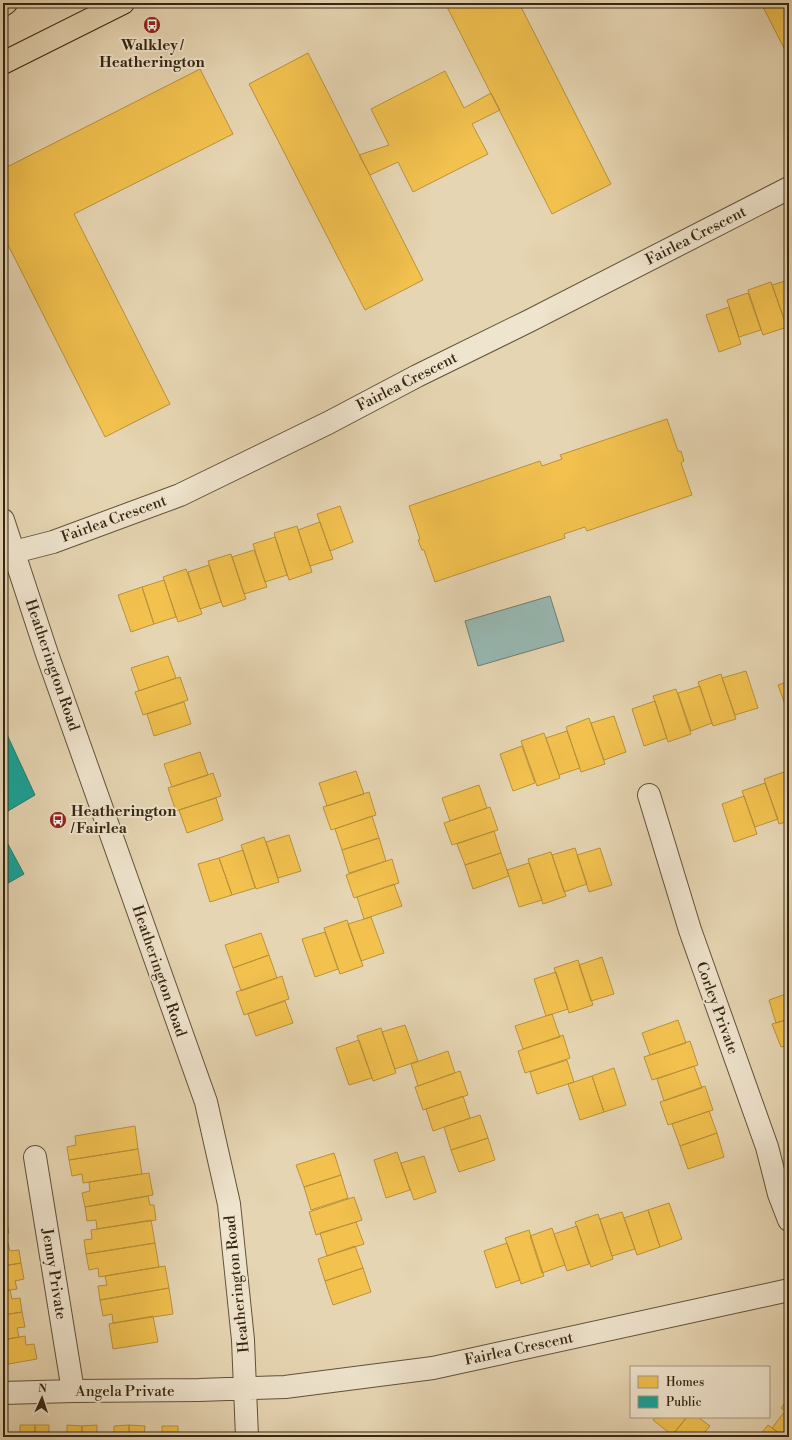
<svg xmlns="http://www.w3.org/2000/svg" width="792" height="1440" viewBox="0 0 792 1440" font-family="'Libre Bodoni',serif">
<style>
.water{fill:#97b8b2;stroke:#707e71}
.homes{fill:#f2c14e;stroke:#b9923b}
.public{fill:#17a398;stroke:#207e6f}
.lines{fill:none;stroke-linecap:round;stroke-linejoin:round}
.minor-casing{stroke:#615238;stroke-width:24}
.major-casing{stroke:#352610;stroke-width:24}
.minor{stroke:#efe4cd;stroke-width:22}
.major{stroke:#e6d5b2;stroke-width:22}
.labels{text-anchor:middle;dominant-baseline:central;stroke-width:4;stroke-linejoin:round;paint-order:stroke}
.poi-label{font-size:15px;font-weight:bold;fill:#352610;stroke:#efe4cd}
.street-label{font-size:15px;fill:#352610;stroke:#efe4cd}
</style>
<rect width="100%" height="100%" fill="#e6d5b2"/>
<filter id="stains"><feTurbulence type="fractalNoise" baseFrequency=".005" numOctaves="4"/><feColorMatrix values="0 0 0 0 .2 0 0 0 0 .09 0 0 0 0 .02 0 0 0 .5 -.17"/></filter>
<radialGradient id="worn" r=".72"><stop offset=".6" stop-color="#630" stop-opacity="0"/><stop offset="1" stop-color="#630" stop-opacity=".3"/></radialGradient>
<path class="water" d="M550,596L564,641L478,666L465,621Z"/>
<path class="homes" d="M445,3H519L611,184L552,214Z
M761,3H789V58Z
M308,53L423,280L365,310L249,84Z
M200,69L233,134L74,214L170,404L105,437L3,235V169Z
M445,71L464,108L491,93L500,110L472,124L488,154L413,192L398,162L370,175L359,155L389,145L371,109Z
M789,280V321L785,322L772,285Z
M771,282L787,327L763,335L748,290Z
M748,293L761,330L739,337L727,300Z
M729,307L741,344L719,352L706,315Z
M667,419L678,451H681L684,461L681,463L692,495L587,531L585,527L564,534L565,538L435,582L424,550H422L418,540L420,539L409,506L540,461L542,466L562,459L560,455Z
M340,506L353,542L330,551L317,514Z
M320,522L333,559L310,566L298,530Z
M297,526L312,572L289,580L274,533Z
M275,537L287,575L265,582L253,544Z
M254,550L267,587L244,594L232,557Z
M231,554L246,599L223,607L208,561Z
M209,565L221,602L200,609L188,572Z
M186,569L202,614L178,622L163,577Z
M164,580L176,617L154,624L142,587Z
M142,587L154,624L131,632L118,595Z
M168,656L176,678L139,691L131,668Z
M746,671L758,708L735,715L722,678Z
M721,674L736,719L713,726L698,682Z
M180,677L188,700L143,715L135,692Z
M789,681V706L786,707L778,685Z
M700,686L712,723L691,731L678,693Z
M676,689L691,734L668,742L653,696Z
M655,701L667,738L644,746L632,709Z
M184,702L191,724L154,736L147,714Z
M614,716L626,752L604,760L591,723Z
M589,718L605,764L581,772L566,727Z
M567,731L580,768L559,775L546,738Z
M544,733L560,778L537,786L521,741Z
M522,746L535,783L513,791L500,754Z
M200,752L208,775L172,787L164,764Z
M356,771L364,794L327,806L319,783Z
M787,771L789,777V821L779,824L764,779Z
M213,773L221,796L176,811L168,788Z
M765,783L778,819L755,827L742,791Z
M479,785L487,808L450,821L442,798Z
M369,792L376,815L331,830L323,807Z
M744,796L757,834L734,842L722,804Z
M216,798L223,820L187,833L179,810Z
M490,807L498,830L452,845L444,823Z
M372,816L379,838L342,850L335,829Z
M494,831L501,853L465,865L457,844Z
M289,835L301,871L278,878L266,842Z
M264,837L279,882L256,889L241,845Z
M379,838L386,861L349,873L342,850Z
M575,848L587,884L564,892L552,855Z
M600,848L612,885L589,892L577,855Z
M243,850L255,888L232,895L219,858Z
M551,852L566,896L543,904L528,859Z
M501,853L509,876L473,889L465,865Z
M219,858L232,895L210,902L198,864Z
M392,859L399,883L354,898L346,875Z
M529,863L542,900L519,907L507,870Z
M394,884L402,906L364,919L357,897Z
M371,917L384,953L361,961L348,924Z
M347,920L363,966L340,974L324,928Z
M325,932L338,969L315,977L302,939Z
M261,933L269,955L233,968L225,945Z
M269,955L277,978L241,991L233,968Z
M602,957L614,994L591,1001L579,965Z
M578,960L593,1005L569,1013L554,968Z
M556,972L568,1009L546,1016L534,979Z
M282,976L289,999L244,1015L236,992Z
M789,993V1019L776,1023L769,1000Z
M285,1001L293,1023L256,1036L248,1014Z
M552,1014L560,1037L523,1049L515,1026Z
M789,1019V1045L781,1047L772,1024Z
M678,1020L686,1043L650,1055L642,1033Z
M405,1025L418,1061L395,1069L382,1032Z
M381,1028L396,1073L373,1081L357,1036Z
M563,1035L570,1058L525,1073L518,1051Z
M359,1040L372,1078L349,1085L336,1048Z
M690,1041L698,1065L652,1080L644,1057Z
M789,1045V1062L784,1046Z
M448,1051L455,1073L418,1086L411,1064Z
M567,1060L574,1082L537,1094L530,1072Z
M694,1066L702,1088L664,1101L657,1079Z
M614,1068L626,1105L604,1112L592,1076Z
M460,1071L468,1095L423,1110L415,1087Z
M592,1076L604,1112L580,1120L568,1084Z
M705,1086L713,1110L668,1125L660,1102Z
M463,1096L470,1118L433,1131L426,1109Z
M709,1111L717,1133L680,1146L672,1124Z
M480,1115L488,1138L451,1150L444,1127Z
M135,1126L138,1149L69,1160L67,1147L76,1145L75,1136Z
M717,1133L724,1157L688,1169L680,1146Z
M488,1138L495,1160L459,1172L451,1150Z
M138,1149L142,1174L83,1183L82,1174L72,1176L69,1160Z
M397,1152L410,1190L386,1198L374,1160Z
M334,1153L341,1175L304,1187L296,1165Z
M424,1156L436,1192L414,1200L401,1163Z
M149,1173L153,1195L85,1207L82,1193L90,1191L89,1182Z
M341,1175L348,1198L311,1210L304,1187Z
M148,1196L150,1205H154L156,1220L97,1229L96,1220L87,1221L85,1207Z
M354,1197L362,1220L316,1235L309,1212Z
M669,1203L682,1239L660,1247L648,1210Z
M3,1204L6,1219L3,1220Z
M648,1210L660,1247L637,1255L624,1218Z
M622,1212L635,1249L612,1256L600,1219Z
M598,1214L613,1259L591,1267L575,1222Z
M6,1219L9,1233L3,1234V1220Z
M151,1220L155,1243L86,1254L84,1240L92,1239L91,1230Z
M356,1222L364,1244L327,1256L320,1233Z
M577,1226L589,1264L567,1271L554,1234Z
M552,1228L565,1265L542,1273L530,1236Z
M529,1230L544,1276L521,1284L505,1238Z
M3,1243H8L10,1251L19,1250L21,1263L3,1266Z
M155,1243L159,1267L99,1277L98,1268L89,1270L86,1254Z
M507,1243L520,1280L496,1288L484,1251Z
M355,1246L363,1268L325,1281L318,1259Z
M21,1263L24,1279L15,1281L17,1289L3,1291V1266Z
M165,1266L169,1288L100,1300L98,1286L107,1285L105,1276Z
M363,1268L371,1292L333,1305L325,1281Z
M169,1288L173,1314L113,1323L112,1314L103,1316L100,1300Z
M10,1290L12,1299L20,1298L22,1312L3,1315V1291Z
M22,1312L25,1327L17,1328L19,1337L3,1340V1315Z
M153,1316L158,1342L113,1349L109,1324Z
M25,1336L26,1345L34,1344L37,1359L3,1365V1340Z
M789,1398V1414L781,1408Z
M785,1411L789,1414V1437H784L772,1428Z
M655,1417H687L672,1435L653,1420Z
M687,1417H698L710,1426L701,1437H671Z
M20,1425H35V1437H10V1433H20Z
M35,1425H49V1434L57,1433V1437H35Z
M67,1425L82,1426V1437H57V1433L67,1434Z
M97,1425V1434L105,1435L106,1437H82V1426Z
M129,1425V1437H106L105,1435L114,1434V1426Z
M129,1425L145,1426L144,1435H153V1437H129Z
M768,1425L784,1437H758Z
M162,1426H178V1437H153V1435H162Z"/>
<path class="public" d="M3,726L35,795L3,814Z
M3,835L24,874L3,886Z"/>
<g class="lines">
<defs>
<path id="minor" d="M3,520L47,654L206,1102L229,1204L243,1340L247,1437
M14,552L53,542L180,495L328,423L417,376L529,321L789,188
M649,795L690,930L767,1147L779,1194L789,1220
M35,1157L73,1391
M3,1393L73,1391L199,1390L285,1387L433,1368L789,1290"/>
<path id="major" d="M3,5L6,3
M3,63L123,3"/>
</defs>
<use href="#minor" class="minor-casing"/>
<use href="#major" class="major-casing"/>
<use href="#minor" class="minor"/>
<use href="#major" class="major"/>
</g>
<defs>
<symbol id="bus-disc" viewBox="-11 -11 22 22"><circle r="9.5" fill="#8f2418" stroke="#efe4cd"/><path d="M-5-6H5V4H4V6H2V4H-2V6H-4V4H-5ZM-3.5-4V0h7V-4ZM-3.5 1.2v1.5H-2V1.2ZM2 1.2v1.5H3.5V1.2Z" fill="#fff"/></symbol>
</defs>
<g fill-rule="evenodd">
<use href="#bus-disc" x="142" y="15" width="20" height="20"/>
<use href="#bus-disc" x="48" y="810" width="20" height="20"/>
</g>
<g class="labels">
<g class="poi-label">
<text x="152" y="45">Walkley /<tspan x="152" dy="17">Heatherington</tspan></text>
<text x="71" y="811" text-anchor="start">Heatherington<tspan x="71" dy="17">/ Fairlea</tspan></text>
</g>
<g class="street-label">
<text transform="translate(696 236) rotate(-27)">Fairlea Crescent</text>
<text transform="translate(407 382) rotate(-27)">Fairlea Crescent</text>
<text transform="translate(114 519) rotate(-20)">Fairlea Crescent</text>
<text transform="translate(52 665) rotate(71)">Heatherington Road</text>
<text transform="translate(159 971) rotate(71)">Heatherington Road</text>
<text transform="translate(717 1008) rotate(70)">Corley Private</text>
<text transform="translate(54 1274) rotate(81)">Jenny Private</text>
<text transform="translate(237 1284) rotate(-96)">Heatherington Road</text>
<text transform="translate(519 1349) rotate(-12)">Fairlea Crescent</text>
<text x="125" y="1391">Angela Private</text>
</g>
</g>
<rect width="792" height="1440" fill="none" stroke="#e6d5b2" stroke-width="16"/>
<rect x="4" y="4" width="784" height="1432" fill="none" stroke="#352610" stroke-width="2"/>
<rect x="8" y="8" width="776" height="1424" fill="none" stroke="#352610"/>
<rect x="630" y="1366" width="140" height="52" fill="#efe4cd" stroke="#a59881"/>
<rect x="638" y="1376" width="20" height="12" fill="#f2c14e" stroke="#a59881"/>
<text x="666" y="1386" font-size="12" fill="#352610">Homes</text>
<rect x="638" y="1396" width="20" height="12" fill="#17a398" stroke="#a59881"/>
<text x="666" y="1406" font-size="12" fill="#352610">Public</text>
<g transform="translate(42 1398) rotate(3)" stroke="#efe4cd" stroke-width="3" paint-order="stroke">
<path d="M0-3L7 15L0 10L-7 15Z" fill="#352610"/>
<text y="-6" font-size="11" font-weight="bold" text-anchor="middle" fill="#352610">N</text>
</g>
<rect width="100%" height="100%" filter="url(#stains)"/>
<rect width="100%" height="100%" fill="url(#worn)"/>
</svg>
